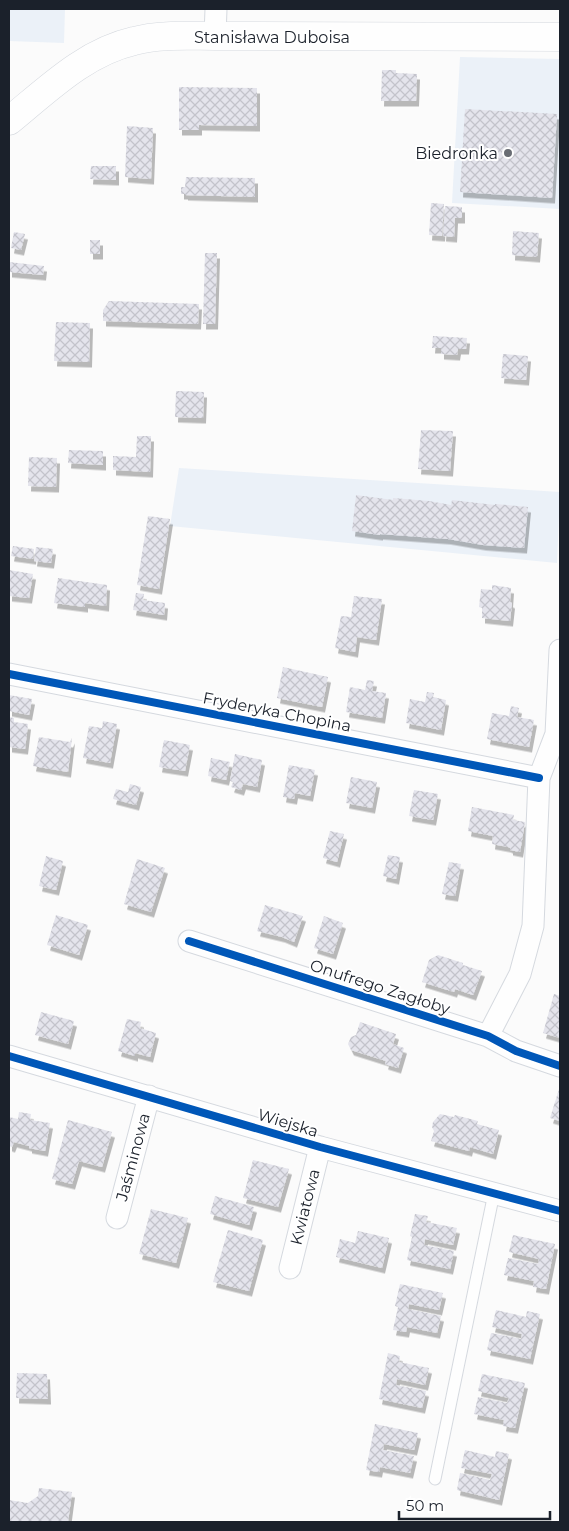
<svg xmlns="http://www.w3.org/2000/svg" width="569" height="1531" viewBox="0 0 569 1531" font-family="Montserrat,sans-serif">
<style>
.built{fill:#ebf1f8}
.building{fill:url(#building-cross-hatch);filter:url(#shadow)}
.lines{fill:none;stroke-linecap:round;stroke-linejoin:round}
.service-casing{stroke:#d5d9df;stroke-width:13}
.minor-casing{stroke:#d5d9df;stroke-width:23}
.secondary-casing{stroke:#d5d9df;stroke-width:29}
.service{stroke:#fefefe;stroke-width:11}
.minor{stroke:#fefefe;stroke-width:21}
.secondary{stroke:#fefefe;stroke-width:28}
.cycleway-casing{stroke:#fff;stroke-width:11}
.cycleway{stroke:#0057b8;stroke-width:8}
.poi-dot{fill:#696d74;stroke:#fff;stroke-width:2}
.labels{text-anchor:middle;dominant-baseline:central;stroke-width:4;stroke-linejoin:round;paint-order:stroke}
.street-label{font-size:16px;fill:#1b212b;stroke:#fff}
.poi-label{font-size:16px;fill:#1b212b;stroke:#fff;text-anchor:end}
</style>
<defs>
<pattern id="building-cross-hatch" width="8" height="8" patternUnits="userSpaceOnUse" patternTransform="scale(1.25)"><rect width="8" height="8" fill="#e4e4ec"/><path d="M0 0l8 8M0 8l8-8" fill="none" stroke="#c3c3cb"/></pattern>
<filter id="shadow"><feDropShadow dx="3" dy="5.5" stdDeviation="0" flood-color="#0004"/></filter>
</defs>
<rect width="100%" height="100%" fill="#fbfbfb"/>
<path class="built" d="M9,9H65L64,43L9,41Z
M460,57L560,59V209L452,203Z
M179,468L560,492L557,563L170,526Z"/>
<path class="building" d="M382,70H396V73L417,74L416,101H381Z
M179,87L257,88V126L199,125V130H179Z
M465,109L557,114L552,198L460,192Z
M127,126L153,128L151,179L125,177Z
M91,166H116V180L90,179Z
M186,177L255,178V197L185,195V194H181V187H185Z
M431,203L444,204L442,236L429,235Z
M445,206L462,207V218H455L454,237L443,236Z
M513,231L539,233L537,257L512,255Z
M14,232L25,234L21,250L11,248Z
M90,240H100V254H90Z
M205,253H217L215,324H203Z
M9,262L44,266L43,275L9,272Z
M109,301L199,304L198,324L103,321V310Z
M56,322L90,323L89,362L54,361Z
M433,336L467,338L466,349H458L457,355L441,354V348H432Z
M503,354L528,356L526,380L501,378Z
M176,391L204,392L203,418L175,417Z
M421,430L453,431L450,471L418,469Z
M137,436H151L150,472L113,470V456L136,457Z
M69,450L103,451V465L68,463Z
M29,457L57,458L56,487L28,486Z
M356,495L393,500V498L429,501L451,505L452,500L495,505V504L528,507L524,548L483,545L448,539L380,534V535L352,531Z
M148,516L170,519L159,589L137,585Z
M13,546L34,549L33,559L11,556Z
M36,547L53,549L51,563L34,561Z
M9,570L33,574L29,598L9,596Z
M58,578L107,585L106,606L85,603V607L54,603Z
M492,585L511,588L510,602L512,603L510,621L482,618V608L479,607L481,589L492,590Z
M136,593L144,594L143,600L165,603L164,615L133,610Z
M354,596L382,599L376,640L357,637L355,652L335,648L341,616L351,617Z
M283,667L328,677L322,707L277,698Z
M367,680L374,681L372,691L386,693L382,718L346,712L350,687L365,690Z
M427,692L434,693L433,697L446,700L441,730L406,723L410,699L425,702Z
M9,695L32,699L29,715L9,711Z
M511,706L519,708L517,717L534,720L529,747L487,739L492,713L509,716Z
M9,717L14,718V722L28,724L25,749L9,747Z
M103,721L117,724L110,763L83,758L89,726L102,728Z
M39,737L70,742L72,738L68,772L33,766Z
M164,740L190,745L185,771L159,767Z
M235,754L262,760L257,787L243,784L241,790L231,787L233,782L230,781Z
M211,758L230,762L226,780L208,776Z
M289,765L315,770L310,796L295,793L294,799L283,797Z
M351,777L377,782L372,808L346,803Z
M130,784L141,787L136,805L113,799L116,789L128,792Z
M414,790L438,794L433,820L409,816Z
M472,807L514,815L513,820L525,822L520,852L510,850V848L508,847L492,844L493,836L468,831Z
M330,831L344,834L337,862L323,858Z
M388,855L400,857L396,879L383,876Z
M46,856L63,861L56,890L39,886Z
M137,859L165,868L151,912L124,904Z
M449,862L461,864L455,896L442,894Z
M265,905L303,916L294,942L282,937L257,931Z
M56,915L88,925L79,955L47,945Z
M324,916L343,923L333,954L314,948Z
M438,955L463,963V965L482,971L473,995L455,989L454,992L422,982L429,960Z
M554,994L560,996V1038L543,1033Z
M41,1012L74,1021L68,1044L35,1035Z
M127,1019L141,1022L140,1028L156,1033L150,1057L135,1053V1056L118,1051Z
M360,1022L396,1034L393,1044L404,1048L398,1068L385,1064L386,1061L351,1050L348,1044L351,1037L356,1035Z
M560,1086V1121L550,1118Z
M19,1112L31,1114L30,1120L50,1123L45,1151L29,1148V1146L14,1142L12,1147L9,1146V1117L18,1119Z
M440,1114L454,1117L455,1115L478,1121L477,1124L499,1130L493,1154L470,1147L469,1151L431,1141L434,1131L432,1127L433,1122Z
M68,1120L112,1132L102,1167L79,1161L72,1184L52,1179Z
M253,1160L289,1169L278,1207L243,1198Z
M215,1196L254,1207L249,1225L210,1214Z
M151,1209L188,1218L176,1263L139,1254Z
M415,1214L428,1216L426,1222L457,1228L453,1245L425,1239L424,1245L454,1251L450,1269L407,1260L412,1237L410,1236Z
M228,1230L263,1240L249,1291L213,1282Z
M358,1231L389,1238L382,1268L336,1257L340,1239L355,1243Z
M513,1235L555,1244L546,1289L533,1287L534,1281L504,1275L508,1258L538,1264L539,1259L509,1252Z
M400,1284L443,1293L439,1310L409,1304L408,1309L441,1316L437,1333L407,1327L406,1332L393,1330L398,1307L395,1306Z
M496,1310L526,1317L527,1311L540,1314L530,1359L487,1350L491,1333L521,1339L522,1334L492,1327Z
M388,1353L400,1356L399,1362L429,1368L425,1385L397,1379L396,1385L426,1391L422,1408L379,1399Z
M17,1373L47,1374L48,1399L16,1398Z
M482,1374L525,1383L515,1428L503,1426L504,1420L474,1414L478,1397L507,1403L509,1398L478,1391Z
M375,1424L418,1433L414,1450L384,1444L383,1450L414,1456L410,1473L380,1467L379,1472L366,1470Z
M465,1450L495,1457L496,1451L509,1454L499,1500L457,1490L460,1473L490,1480L492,1474L461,1468Z
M39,1488L72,1492L68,1522H9V1500L28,1503L38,1496Z"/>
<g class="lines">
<defs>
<path id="service" d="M435,1479L494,1193"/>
<path id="minor" d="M215,36L216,9
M9,674L539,778
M189,941L488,1036L516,1051L560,1066
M488,1036L520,974L533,926L539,778L556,734L560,650
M9,1056L320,1147L560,1211
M117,1218L149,1096
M290,1268L320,1147"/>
<path id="secondary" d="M9,121C47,90 85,52 134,41C160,34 189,36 215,36L560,37"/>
</defs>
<use href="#service" class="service-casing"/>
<use href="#minor" class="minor-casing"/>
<use href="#secondary" class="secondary-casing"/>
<use href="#service" class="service"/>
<use href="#minor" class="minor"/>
<use href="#secondary" class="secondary"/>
<defs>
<path id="cycleway" d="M9,674L539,778
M189,941L488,1036L516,1051L560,1066
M9,1056L320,1147L560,1211"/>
</defs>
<use href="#cycleway" class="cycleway-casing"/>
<use href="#cycleway" class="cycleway"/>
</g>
<circle class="poi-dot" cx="508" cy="153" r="5"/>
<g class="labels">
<g class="street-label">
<text x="272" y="37">Stanisława Duboisa</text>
<text transform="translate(277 712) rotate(11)">Fryderyka Chopina</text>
<text transform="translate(380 987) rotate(18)">Onufrego Zagłoby</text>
<text transform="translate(288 1123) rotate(17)">Wiejska</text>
<text transform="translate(133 1157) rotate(-75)">Jaśminowa</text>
<text transform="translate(305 1207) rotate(-76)">Kwiatowa</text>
</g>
<g class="poi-label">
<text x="498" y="153">Biedronka</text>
</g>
</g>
<rect width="569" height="1531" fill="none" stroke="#1b212b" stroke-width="20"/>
<path d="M399 1511v8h151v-8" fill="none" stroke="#1b212b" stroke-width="2.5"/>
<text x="406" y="1511" font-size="15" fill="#1b212b" stroke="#ffffff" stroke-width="4" paint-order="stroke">50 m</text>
</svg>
